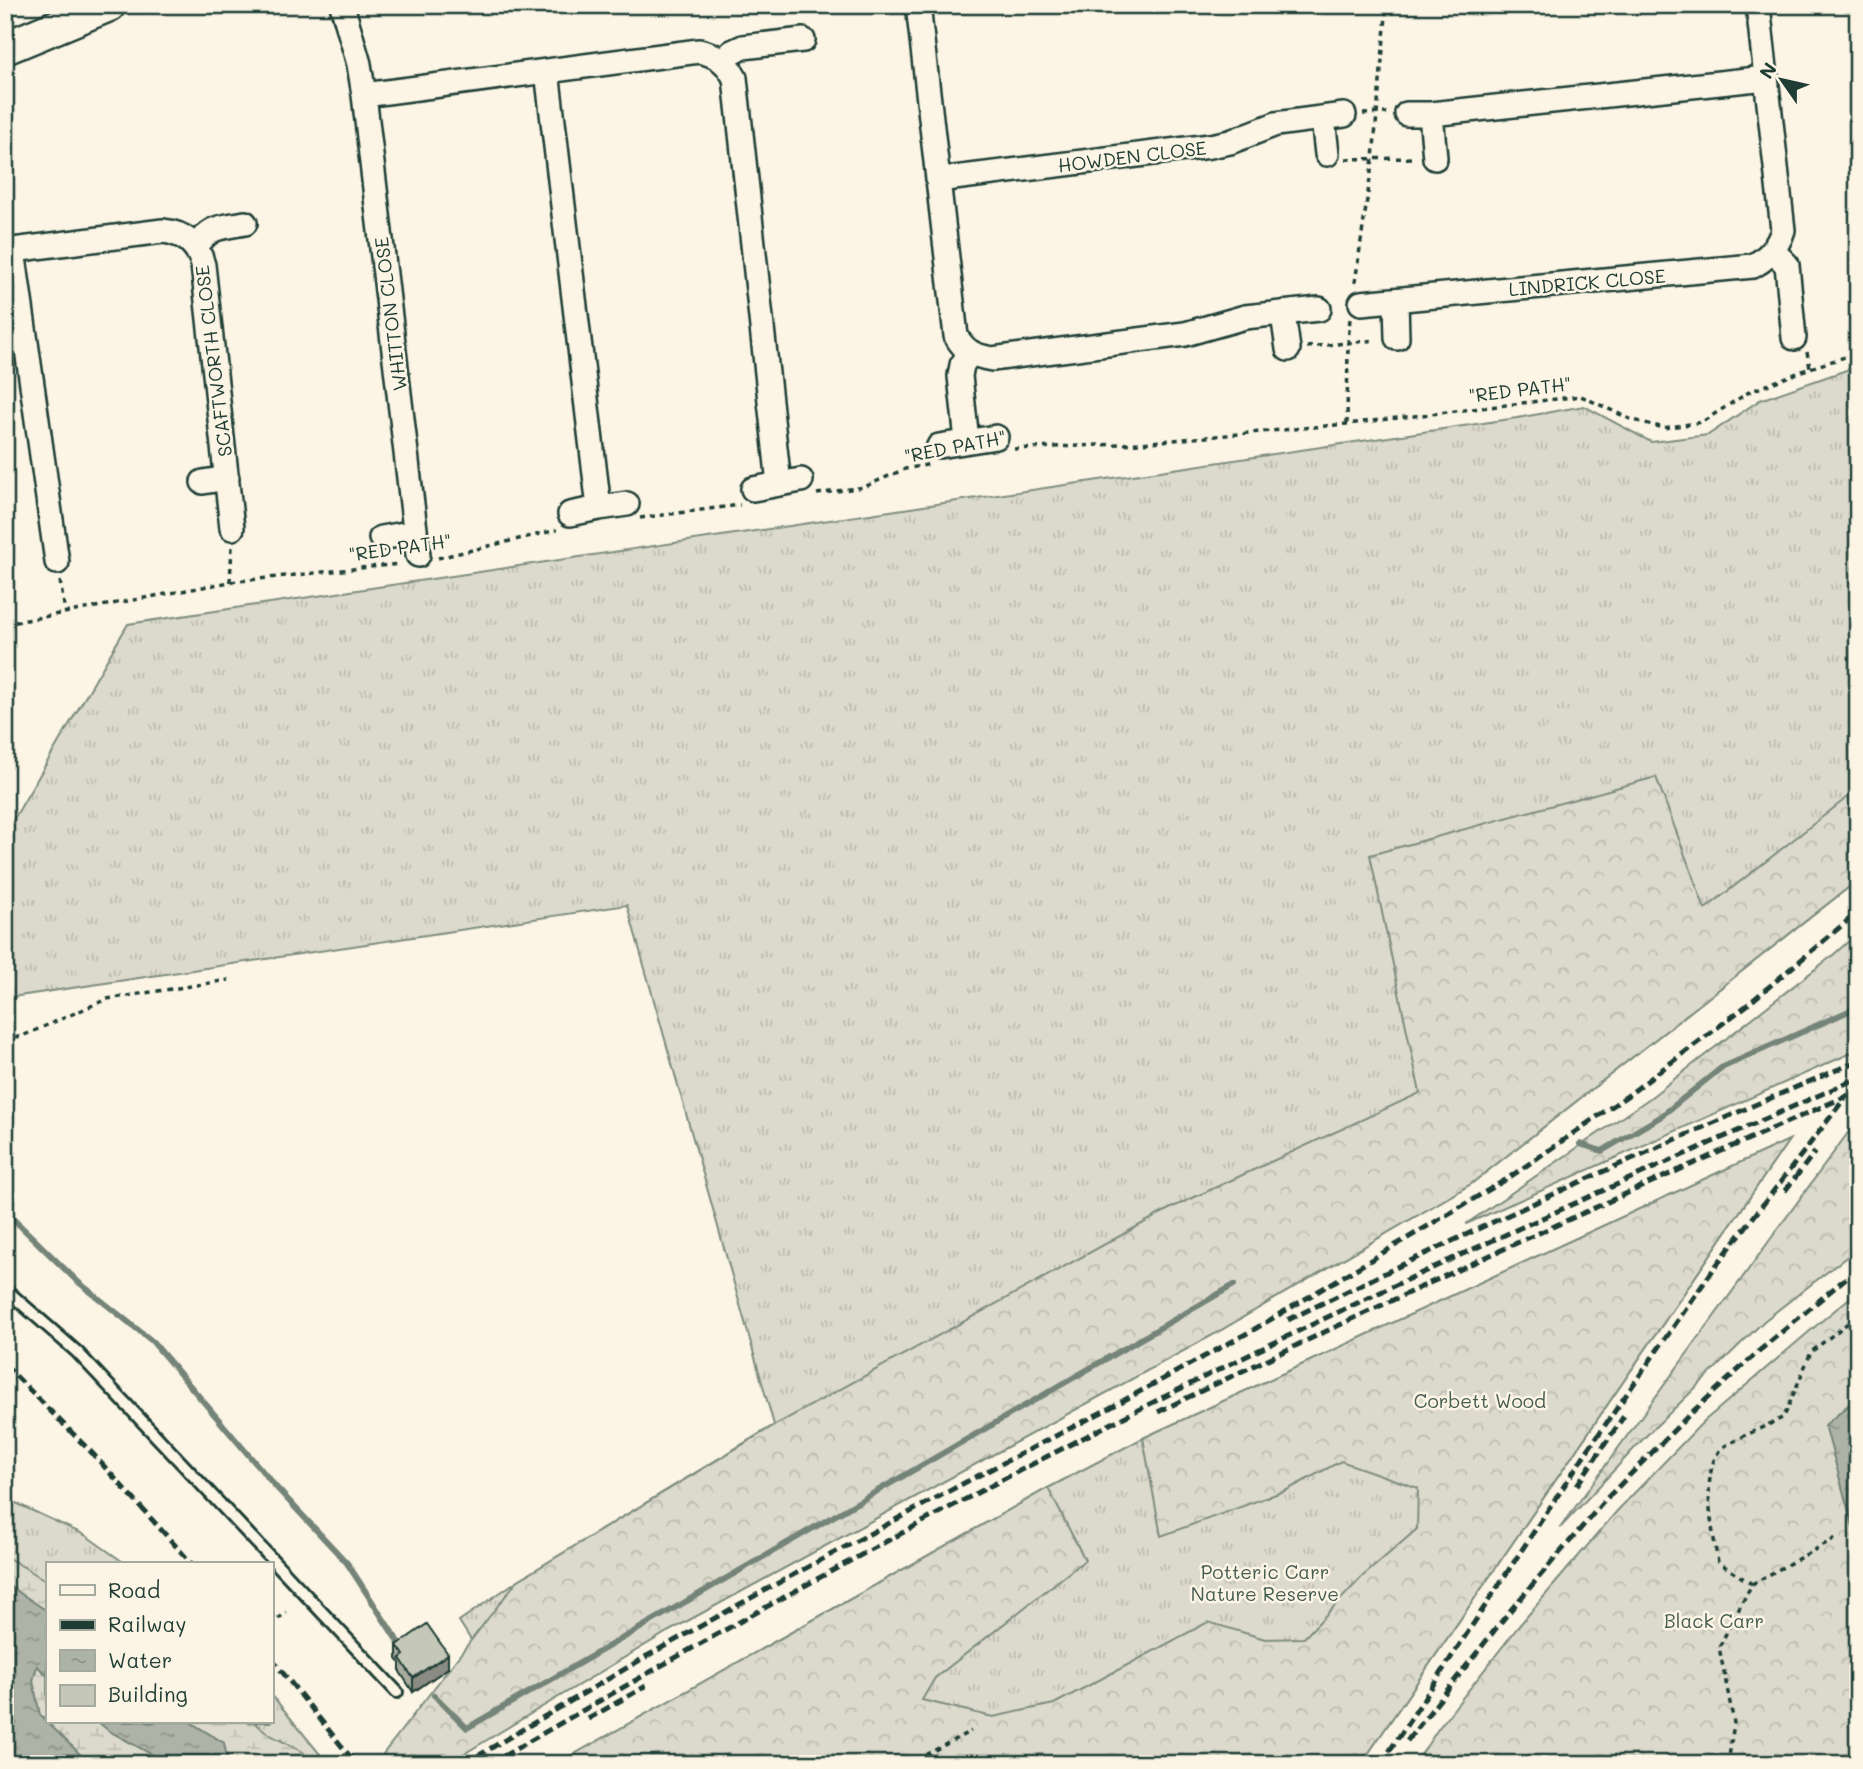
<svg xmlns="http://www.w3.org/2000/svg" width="1863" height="1769" viewBox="0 0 1863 1769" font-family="Mali,sans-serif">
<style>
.grass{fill:url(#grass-tufts);stroke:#7e8c80;stroke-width:2}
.forest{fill:url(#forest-crowns);stroke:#7e8c80;stroke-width:2}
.wetland{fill:url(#wetland-marsh);stroke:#7e8c80;stroke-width:2}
.water{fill:url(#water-ripples);stroke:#758479;stroke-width:2}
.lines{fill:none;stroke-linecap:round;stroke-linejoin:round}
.stream{stroke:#758479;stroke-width:6}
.lane-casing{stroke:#1f3d34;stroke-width:16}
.street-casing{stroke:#1f3d34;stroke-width:28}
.secondary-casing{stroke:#1f3d34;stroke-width:37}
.path{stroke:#1f3d34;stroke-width:3.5;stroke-dasharray:5 5;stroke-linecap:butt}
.lane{stroke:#fcf5e5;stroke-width:10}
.street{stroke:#fcf5e5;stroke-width:23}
.secondary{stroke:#fcf5e5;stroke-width:32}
.rail{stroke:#1f3d34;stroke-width:5;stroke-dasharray:10 5;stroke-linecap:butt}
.wall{fill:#a9ab9f;stroke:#1f3d34;stroke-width:2}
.shaded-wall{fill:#8a8b82;stroke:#1f3d34;stroke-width:2}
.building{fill:#c5c7b9;stroke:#1f3d34;stroke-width:2}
.labels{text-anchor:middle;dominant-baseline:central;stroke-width:5;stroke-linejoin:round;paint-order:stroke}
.street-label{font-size:19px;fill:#1f3d34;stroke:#fcf5e5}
.park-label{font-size:19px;fill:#455c52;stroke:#fcf5e5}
</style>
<defs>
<pattern id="grass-tufts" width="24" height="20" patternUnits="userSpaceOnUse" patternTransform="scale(1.75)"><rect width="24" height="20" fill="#dcdacc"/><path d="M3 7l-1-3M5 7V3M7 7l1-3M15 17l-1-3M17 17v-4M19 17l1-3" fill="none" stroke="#bcbcb0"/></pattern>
<pattern id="forest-crowns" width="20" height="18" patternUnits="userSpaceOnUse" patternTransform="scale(1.75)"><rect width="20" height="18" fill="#dcdacc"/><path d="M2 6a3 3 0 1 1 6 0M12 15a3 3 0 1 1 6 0" fill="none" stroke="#bcbcb0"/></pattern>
<pattern id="wetland-marsh" width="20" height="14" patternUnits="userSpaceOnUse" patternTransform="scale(1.75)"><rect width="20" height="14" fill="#dcdacc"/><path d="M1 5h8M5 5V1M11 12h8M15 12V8" fill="none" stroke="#bcbcb0"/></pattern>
<pattern id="water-ripples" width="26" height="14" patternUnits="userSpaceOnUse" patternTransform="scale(1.75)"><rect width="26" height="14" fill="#aeb3a7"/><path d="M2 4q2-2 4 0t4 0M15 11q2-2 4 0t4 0" fill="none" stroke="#8d9389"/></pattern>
</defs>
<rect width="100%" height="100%" fill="#fcf5e5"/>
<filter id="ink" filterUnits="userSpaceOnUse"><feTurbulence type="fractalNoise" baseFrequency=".0143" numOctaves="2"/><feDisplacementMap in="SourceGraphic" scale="14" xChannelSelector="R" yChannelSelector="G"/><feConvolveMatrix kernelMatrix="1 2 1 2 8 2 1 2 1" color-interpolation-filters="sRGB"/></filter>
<g filter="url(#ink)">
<path class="grass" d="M1858,366V880L1471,1184L1211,1336L667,1632L521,1719L459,1621L517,1581L774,1425L627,905L5,998V834L128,624L1517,418L1584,406L1651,442L1708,435L1760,400Z
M1789,1140L1361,1764H557L1048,1488L1143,1438Z
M5,1498L85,1535L126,1564H47V1722H271V1694L328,1764H5Z"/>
<path class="forest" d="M1656,777L1705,909L1858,789V880L1471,1184L1211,1336L667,1632L447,1764H389L383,1754L517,1581L775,1425L1171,1208L1420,1093L1370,855Z
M1858,933V1050L1466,1224L1650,1098L1832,956Z
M1858,1119V1248L1764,1321L1644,1438L1560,1528Z
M1789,1140L1361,1764H557L1048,1488L1085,1560L935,1678L922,1700L993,1717L1054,1704L1208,1622L1265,1639L1304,1638L1362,1577L1417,1529L1418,1488L1341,1461L1287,1490L1161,1536L1143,1438Z
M1858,1291V1396L1826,1425L1858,1545V1764H1415L1438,1729L1518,1627L1617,1511L1703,1422L1824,1319Z"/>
<path class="wetland" d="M5,1556L47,1581V1722H254L270,1735L303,1752L311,1764H5Z"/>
<path class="water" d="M1858,1398V1545L1825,1425Z
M5,1583L47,1611V1675L37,1666L33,1681L40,1715L90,1764H5Z
M98,1722H190L224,1743L228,1762L227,1764H169L109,1731Z"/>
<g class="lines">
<path class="stream" d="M1580,1144L1602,1151L1660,1117L1721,1068L1858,1007
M5,1211L77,1281L152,1341L275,1486L347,1563L399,1643
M434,1695L467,1728L1234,1285"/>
<defs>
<path id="lane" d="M5,1289L77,1352L397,1692"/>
<path id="street" d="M342,5L359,64L364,95L418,555
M918,5L956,336C965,352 975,356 992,359L1185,334L1245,317L1319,309
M724,61L732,52L743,47L803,40
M547,71L599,508
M364,95L699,51C717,55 726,61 735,78L779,484
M1407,114H1431L1766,78
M1431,114L1435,158
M1323,118L1327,154
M938,180L1210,146L1230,142L1276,124L1344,115
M196,247C211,225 220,228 245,223
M13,250L57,562
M5,251L163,231C184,233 198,244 203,265L232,528
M1773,251L1787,265L1794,338
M1396,300L1397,338
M1361,303L1753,266C1768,258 1778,247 1783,230L1758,5
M1283,314L1288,349
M967,441L960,376L962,365L970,353
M939,446L996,437
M203,482L227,478
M753,489L801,480
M570,514L599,508L627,504
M381,538L415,532"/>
<path id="secondary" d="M5,48L109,5"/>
</defs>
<use href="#lane" class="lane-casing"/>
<use href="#street" class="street-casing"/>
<use href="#secondary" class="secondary-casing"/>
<path class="path" d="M1363,114L1387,113
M1346,159L1415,158
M1355,283L1373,158L1387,5
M1307,347L1376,340
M1807,352L1810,368
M1347,424L1348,343L1350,318
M1014,449L1140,443L1347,424L1581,396L1630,419L1664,428L1702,422L1749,392L1810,368L1858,353
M817,494L864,487L905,469L931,464
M640,518L740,505
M438,558L557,530
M60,581L65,611
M230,582L232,547
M5,624L230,582L399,564
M5,1038L20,1037L107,999L229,980
M1752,1584L1718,1562C1713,1533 1700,1474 1720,1450C1726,1443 1773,1423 1784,1417L1811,1352L1858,1315
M271,1622L274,1619L276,1621L286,1612
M908,1764L971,1731
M1728,1764L1734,1723L1719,1647L1752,1584L1836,1538"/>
<use href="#lane" class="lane"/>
<use href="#street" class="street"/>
<use href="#secondary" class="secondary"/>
<path class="rail" d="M1785,1191L1815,1152
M1288,1320C1475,1228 1665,1142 1858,1061
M5,1365L93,1454L192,1564
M1158,1412C1389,1299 1623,1194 1858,1091
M1577,1485L1624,1416
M271,1658L356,1764
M588,1719L646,1686
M1407,1741L1509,1612L1606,1499L1688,1416L1759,1351L1858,1268
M464,1764L647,1656L767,1589L966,1482L1106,1410L1253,1330L1507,1179L1627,1096L1746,1006L1858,912
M490,1764C741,1618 994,1479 1255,1352C1454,1255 1656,1167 1858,1078
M1381,1764L1585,1454L1715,1267L1845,1098"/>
</g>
<path class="wall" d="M397,1645L448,1668L413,1692L400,1672V1663L397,1659Z"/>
<path class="shaded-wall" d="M448,1654V1668L413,1692V1678Z"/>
<path class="building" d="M427,1624L448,1654L413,1678L400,1658L404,1655L397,1645Z"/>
</g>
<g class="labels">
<g class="street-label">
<text transform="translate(1132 156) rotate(-7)">HOWDEN CLOSE</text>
<text transform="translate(1587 282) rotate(-5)">LINDRICK CLOSE</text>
<text transform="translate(390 314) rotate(-97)">WHITTON CLOSE</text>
<text transform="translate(213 361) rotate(-97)">SCAFTWORTH CLOSE</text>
<text transform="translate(1520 389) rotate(-7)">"RED PATH"</text>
<text transform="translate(955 446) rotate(-11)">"RED PATH"</text>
<text transform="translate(400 547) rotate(-8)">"RED PATH"</text>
</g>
<g class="park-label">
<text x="1480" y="1400">Corbett Wood</text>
<text x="1265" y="1571">Potteric Carr<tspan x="1265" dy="22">Nature Reserve</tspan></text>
<text x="1714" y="1620">Black Carr</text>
</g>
</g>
<rect width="1863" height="1769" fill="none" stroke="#fcf5e5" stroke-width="28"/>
<rect x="14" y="14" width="1835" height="1741" fill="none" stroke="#1f3d34" stroke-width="2.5" filter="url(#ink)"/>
<rect x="46" y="1562" width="228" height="161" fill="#fcf5e5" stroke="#a4ab9e" stroke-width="2"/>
<rect x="60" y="1585" width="35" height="10" fill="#fcf5e5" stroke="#a4ab9e" stroke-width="2"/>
<text x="108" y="1598" font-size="21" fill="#1f3d34">Road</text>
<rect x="60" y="1620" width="35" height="10" fill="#1f3d34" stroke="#a4ab9e" stroke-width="2"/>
<text x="108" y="1632" font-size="21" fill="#1f3d34">Railway</text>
<rect x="60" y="1650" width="35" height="21" fill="url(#water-ripples)" stroke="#a4ab9e" stroke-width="2"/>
<text x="108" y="1668" font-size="21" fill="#1f3d34">Water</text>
<rect x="60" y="1685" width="35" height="21" fill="#c5c7b9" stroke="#a4ab9e" stroke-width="2"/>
<text x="108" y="1702" font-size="21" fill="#1f3d34">Building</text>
<g transform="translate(1782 80) rotate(304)" stroke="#fcf5e5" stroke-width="5" paint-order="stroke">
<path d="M0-5L12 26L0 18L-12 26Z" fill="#1f3d34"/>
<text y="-10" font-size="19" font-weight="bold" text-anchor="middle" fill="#1f3d34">N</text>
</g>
</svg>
